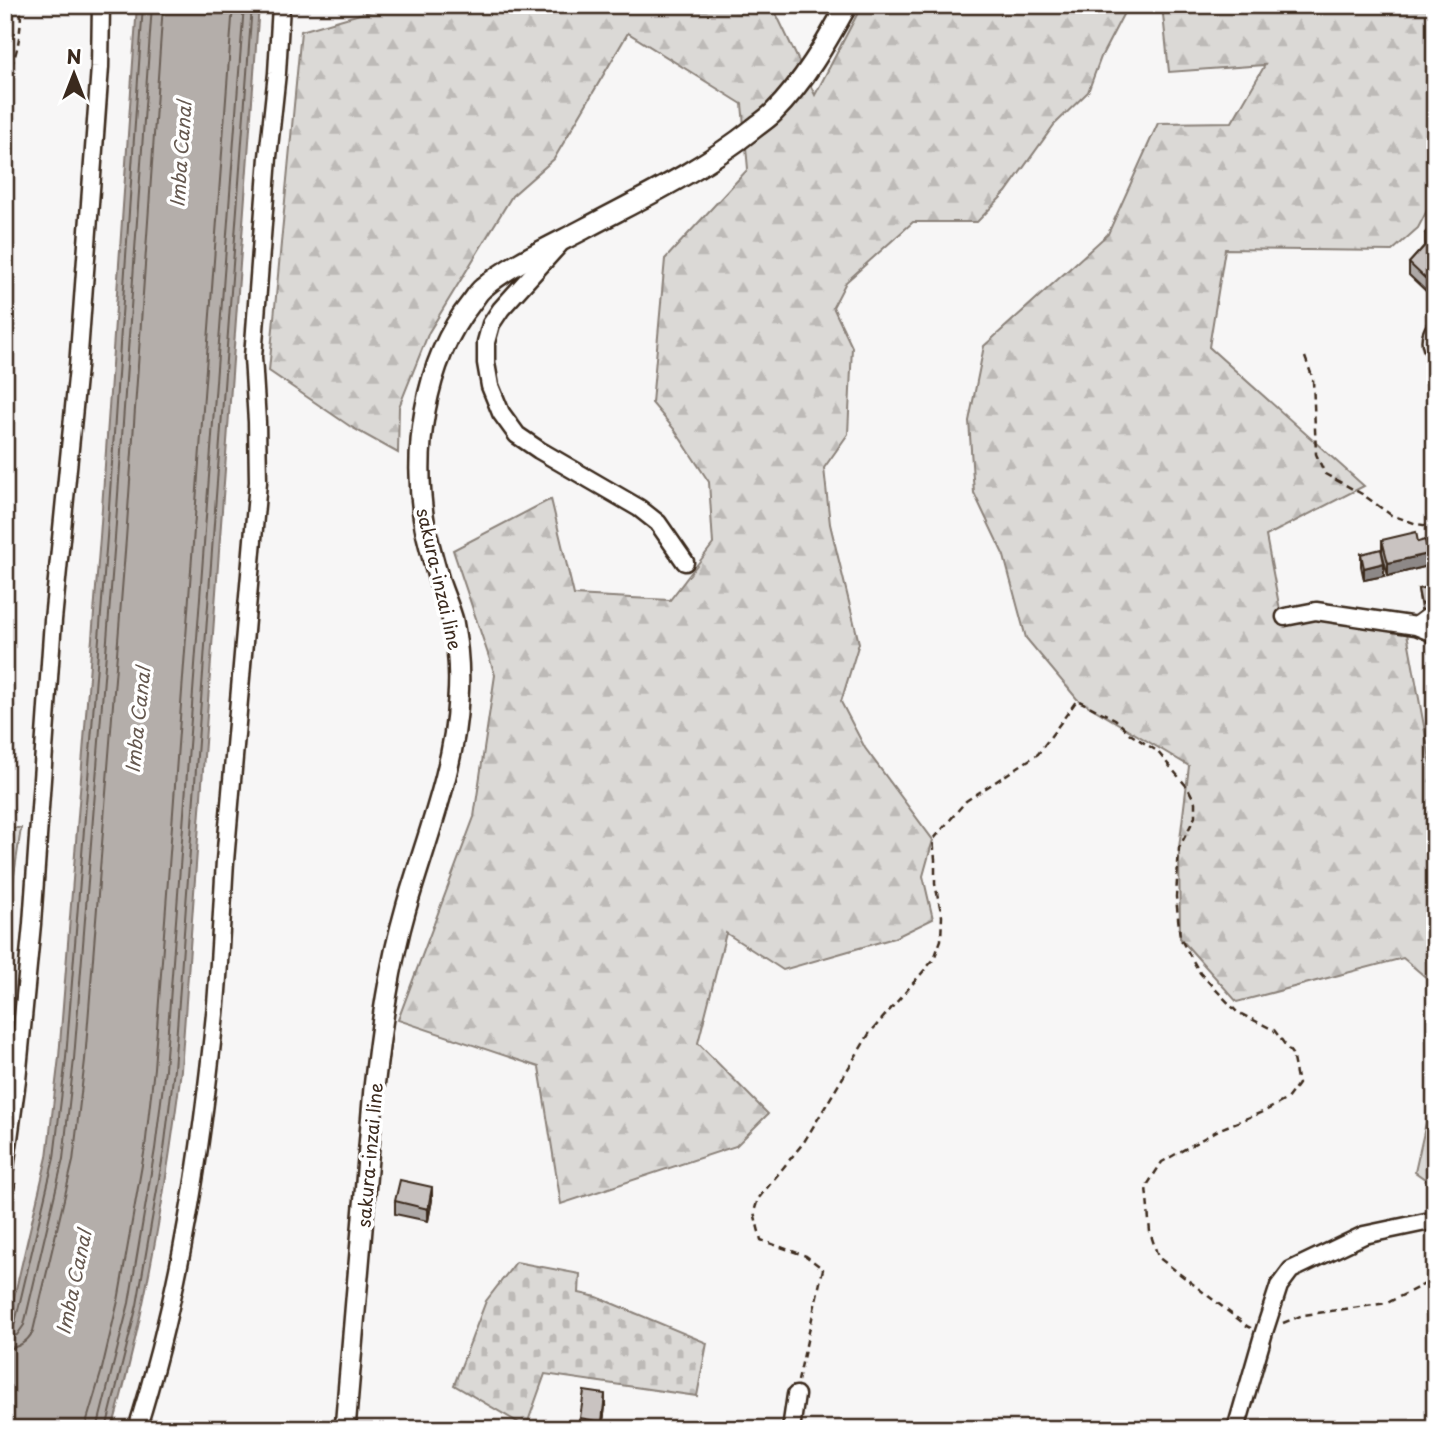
<svg xmlns="http://www.w3.org/2000/svg" width="1440" height="1434" viewBox="0 0 1440 1434" font-family="'Playpen Sans',sans-serif">
<style>
.forest{fill:url(#forest-firs);stroke:#8b827a;stroke-width:2}
.cemetery{fill:url(#cemetery-stones);stroke:#8b827a;stroke-width:2}
.water{fill:#b4aeaa;stroke:#847972;stroke-width:2}
.lines{fill:none;stroke-linecap:round;stroke-linejoin:round}
.shore{stroke:#6b5f56;stroke-width:2}
.minor-casing{stroke:#3b2a1e;stroke-width:21}
.major-casing{stroke:#3b2a1e;stroke-width:24}
.path{stroke:#3b2a1e;stroke-width:2.5;stroke-dasharray:7 5;stroke-linecap:butt}
.minor{stroke:#fff;stroke-width:16}
.major{stroke:#fff;stroke-width:19}
.wall{fill:#ada8a6;stroke:#3b2a1e;stroke-width:2}
.shaded-wall{fill:#8d8887;stroke:#3b2a1e;stroke-width:2}
.building{fill:#c9c3c1;stroke:#3b2a1e;stroke-width:2}
.labels{text-anchor:middle;dominant-baseline:central;stroke-width:7;stroke-linejoin:round;paint-order:stroke}
.street-label{font-size:18px;fill:#3b2a1e;stroke:#fff}
.water-label{font-size:19px;font-style:italic;fill:#65584f;stroke:#fff}
</style>
<defs>
<pattern id="forest-firs" width="22" height="20" patternUnits="userSpaceOnUse" patternTransform="scale(1.75)"><rect width="22" height="20" fill="#dbd9d6"/><path d="M5 1l3.5 6h-7zM16 11l3.5 6h-7z" fill="#bdbab7"/></pattern>
<pattern id="cemetery-stones" width="16" height="16" patternUnits="userSpaceOnUse" patternTransform="scale(1.75)"><rect width="16" height="16" fill="#dbd9d6"/><path d="M2 7V4a2 2 0 0 1 4 0v3zM10 15v-3a2 2 0 0 1 4 0v3z" fill="#bdbab7"/></pattern>
</defs>
<rect width="100%" height="100%" fill="#f7f6f6"/>
<filter id="ink" filterUnits="userSpaceOnUse"><feTurbulence type="fractalNoise" baseFrequency=".0143" numOctaves="2"/><feDisplacementMap in="SourceGraphic" scale="14" xChannelSelector="R" yChannelSelector="G"/><feConvolveMatrix kernelMatrix="1 2 1 2 8 2 1 2 1" color-interpolation-filters="sRGB"/></filter>
<g filter="url(#ink)">
<path class="forest" d="M391,5H772L815,95L862,5H971L983,9L986,5H1128L1101,57L1088,92L1054,125L1006,192L977,222H913L846,282L833,307L852,347L848,434L824,468L830,524L859,643L841,702L865,748L933,840L923,876L933,919L894,938L783,970L726,933L698,1043L768,1114L736,1146L561,1204L539,1067L398,1020L474,817L495,675L453,550L551,499L574,595L670,600L713,544L709,482L674,429L652,403L665,259L748,169L742,104L628,33L554,159L512,196L429,332L399,407L398,453L351,427L269,371L301,31Z
M1162,5H1435V195L1418,228L1392,251L1225,249L1209,347L1364,486L1266,536L1280,610L1407,633L1432,770L1435,769V985L1403,958L1237,1002L1180,938L1179,848L1189,766L1077,699L1026,638L1004,556L974,493L969,421L984,346L1108,234L1158,123L1232,122L1265,65L1169,72Z
M5,828H21L7,923L5,924Z
M1435,1083V1186L1415,1172Z"/>
<path class="cemetery" d="M516,1262L580,1274L579,1293L597,1297L707,1343L697,1396L545,1374L526,1427L454,1385L486,1301Z"/>
<path class="water" d="M137,5H259L181,1070C166,1191 146,1311 112,1429H5V1336L47,1157L59,1057L100,537Z"/>
<g class="lines">
<path class="shore" d="M5,1329L11,1328L15,1323L54,1158L66,1058L107,537L143,5
M5,1338L17,1335L24,1325L63,1159L74,1059L115,538L152,5
M5,1349C18,1348 27,1343 33,1331L73,1161L85,1060L126,539L163,5
M86,1429L87,1420L101,1373L118,1301L145,1148L154,1068L233,5
M97,1429L129,1303L155,1149L165,1069L244,5
M106,1429L137,1305L164,1150L174,1069L252,5"/>
<defs>
<path id="minor" d="M559,245L501,309L491,324L486,342V363L490,386L501,413L517,435L539,450L639,508L658,523L685,562
M1435,328C1430,336 1429,344 1435,352
M1285,617L1316,611L1416,626L1431,632L1435,636
M1416,626L1435,612
M5,1168L17,1080L32,924L53,620L78,367L100,67L101,5
M137,1429C181,1291 202,1147 216,1004C220,956 222,909 225,861C235,735 248,609 258,482L257,422L253,357L268,157L277,73L281,5
M791,1429L796,1395
M1236,1429L1264,1332L1279,1286L1291,1270L1364,1235L1435,1220"/>
<path id="major" d="M345,1429L374,1088C381,1027 389,967 406,908C425,841 455,769 458,699C460,674 458,647 453,621C450,609 444,596 440,584C435,566 429,546 425,527C412,454 423,363 471,303C475,298 478,292 483,288C509,265 554,245 584,229C642,198 702,170 753,129C759,124 767,119 773,113C804,82 826,43 847,5"/>
</defs>
<use href="#minor" class="minor-casing"/>
<use href="#major" class="major-casing"/>
<path class="path" d="M5,77C19,56 21,30 21,5
M1305,357L1313,379L1316,454L1325,474L1362,494L1391,515L1417,524L1435,527
M5,1237L16,1180
M1283,1323L1303,1315L1387,1303L1435,1279
M798,1381L823,1269L806,1256L761,1240L754,1212L758,1199L804,1142L869,1034L934,959L941,940L942,916L935,884V859L933,840L966,801L1038,754L1077,700L1115,719L1130,734L1157,751L1188,788L1195,802V817L1179,848L1176,897L1180,938L1200,973L1237,1012L1274,1030L1292,1054L1298,1084L1287,1099L1265,1111L1220,1129L1162,1162L1146,1187L1150,1232L1158,1257L1247,1326L1251,1328"/>
<use href="#minor" class="minor"/>
<use href="#major" class="major"/>
</g>
<path class="wall" d="M1435,226V284L1427,292L1409,275V263L1425,245V233Z
M1382,540L1418,542L1428,566L1388,576L1382,552Z
M1361,554L1384,576L1364,580L1361,566Z
M1418,589L1435,596V607L1421,610Z
M432,1200L428,1221L395,1214V1201Z
M605,1407L602,1429H580V1418Z"/>
<path class="shaded-wall" d="M1435,271V284L1427,292V280Z
M1428,554V566L1388,576V563Z
M1384,563V576L1364,580V568Z
M432,1187V1200L428,1221V1209Z
M605,1394V1407L602,1429V1422Z"/>
<path class="building" d="M1432,224L1435,226V241L1425,233Z
M1430,240L1435,244V271L1427,280L1409,263Z
M1416,532L1418,542L1425,540L1428,554L1388,563L1382,540Z
M1381,549L1384,563L1364,568L1361,554Z
M1433,586L1435,601L1421,604L1418,589Z
M400,1180L432,1187L428,1209L395,1201Z
M584,1391L605,1394L602,1422L580,1418Z"/>
</g>
<g class="labels">
<g class="street-label">
<text transform="translate(440 579) rotate(77)">sakura-inzai line</text>
<text transform="translate(369 1155) rotate(-85)">sakura-inzai line</text>
</g>
<g class="water-label">
<text transform="translate(180 154) rotate(-86)">Imba Canal</text>
<text transform="translate(137 720) rotate(-84)">Imba Canal</text>
<text transform="translate(73 1282) rotate(-78)">Imba Canal</text>
</g>
</g>
<rect width="1440" height="1434" fill="none" stroke="#fff" stroke-width="28"/>
<rect x="14" y="14" width="1412" height="1406" fill="none" stroke="#3b2a1e" stroke-width="2.5" filter="url(#ink)"/>
<g transform="translate(74 74)" stroke="#ffffff" stroke-width="5" paint-order="stroke">
<path d="M0-5L12 26L0 18L-12 26Z" fill="#3b2a1e"/>
<text y="-10" font-size="19" font-weight="bold" text-anchor="middle" fill="#3b2a1e">N</text>
</g>
</svg>
